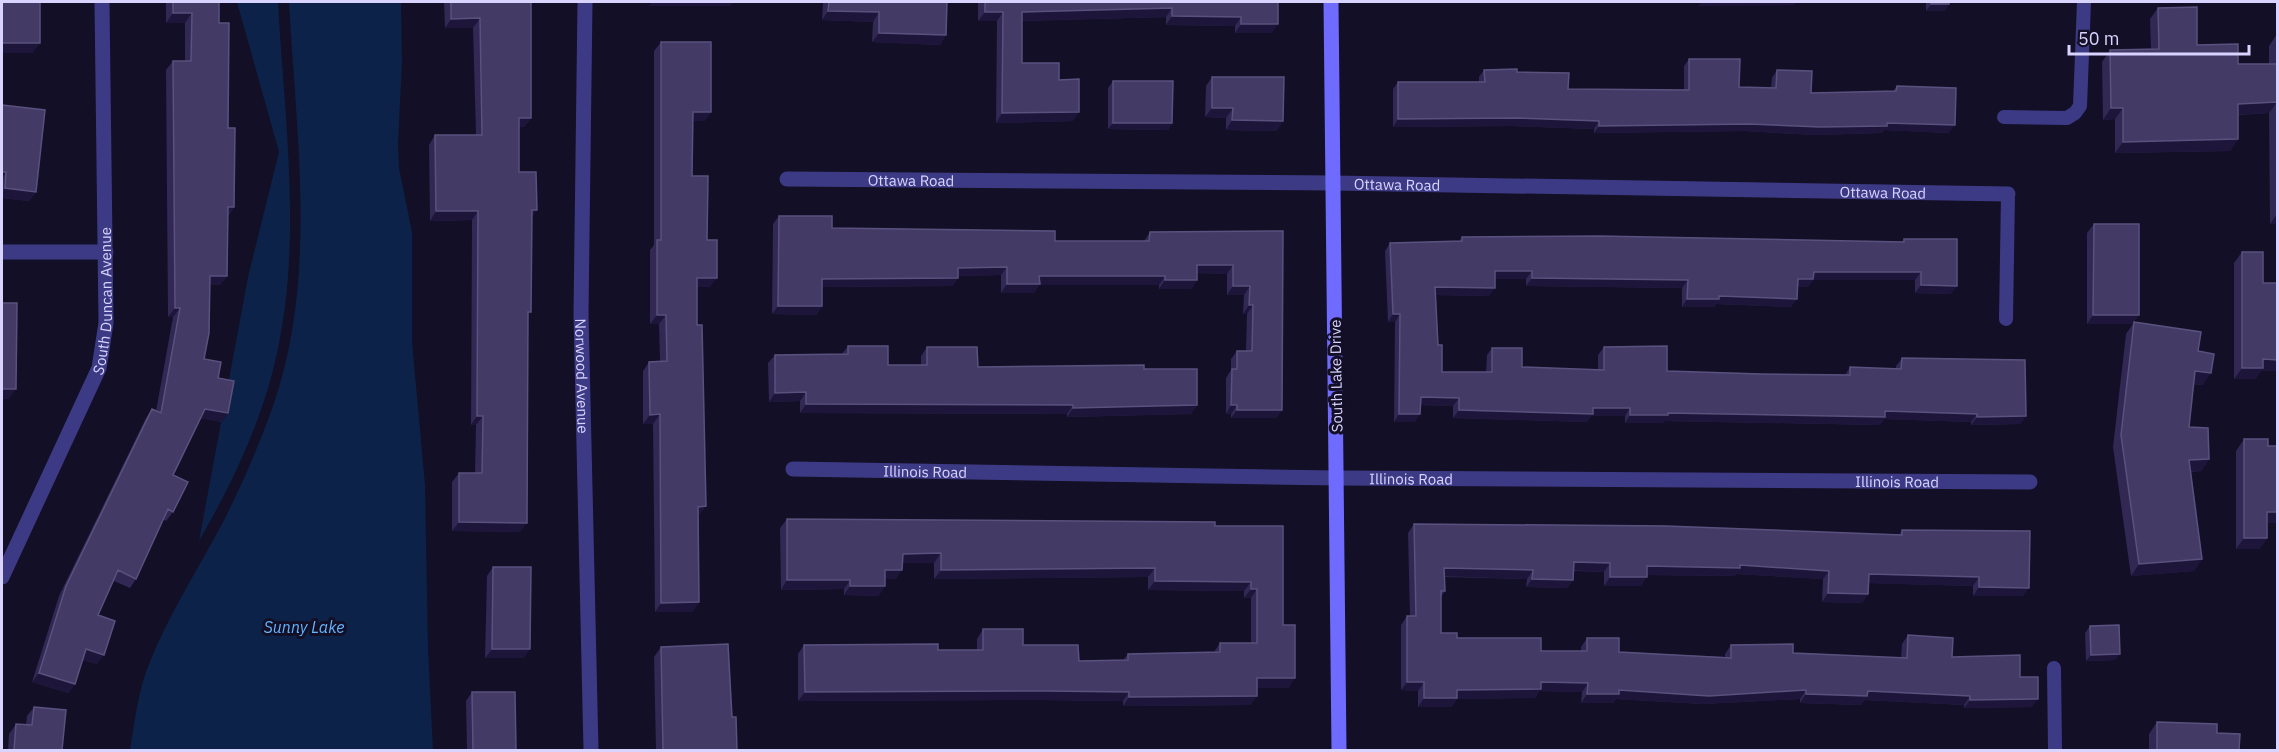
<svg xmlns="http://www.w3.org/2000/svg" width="2279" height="752" viewBox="0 0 2279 752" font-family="'IBM Plex Sans',sans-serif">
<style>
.water{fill:#0c2248}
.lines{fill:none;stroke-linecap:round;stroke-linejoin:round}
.lane{stroke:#3d3a85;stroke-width:14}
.street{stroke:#3d3a85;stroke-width:15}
.secondary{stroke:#6f6bff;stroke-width:15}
.wall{fill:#312854}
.shaded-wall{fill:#1d163a}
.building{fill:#433a66;stroke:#5a527e;stroke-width:1.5}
.labels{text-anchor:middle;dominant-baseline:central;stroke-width:6;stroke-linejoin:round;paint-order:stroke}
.street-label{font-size:15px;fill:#d9d4ff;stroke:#130f26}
.water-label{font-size:16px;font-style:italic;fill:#62b6ff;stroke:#130f26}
</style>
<rect width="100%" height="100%" fill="#130f26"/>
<path class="water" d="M237,2H278C284,115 302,235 278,348C265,415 233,482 199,541L248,277L279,152Z
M289,2H401L402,61L398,144L399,168L412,232V342L425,485L428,649L433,750H130C134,726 137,699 145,675C165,620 196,573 223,522C242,485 259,445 273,406C318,277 296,135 289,2Z"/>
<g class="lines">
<path class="lane" d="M2004,117L2067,118L2075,113L2080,106L2084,2
M2006,319L2008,194
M2054,668L2055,750"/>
<g class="street">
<path id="s1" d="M585,2L581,314L591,750"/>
<path id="s2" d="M787,179L1334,183L2008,194"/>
<path d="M2,252H106"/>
<path id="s3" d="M793,469L1337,478L2030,482"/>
<path id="s4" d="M2,577L99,368L106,323L102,2"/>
</g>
<path class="secondary" d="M1331,2L1339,750"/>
</g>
<path class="wall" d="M166,2H219V23L234,207L228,216L227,276L220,285H210L204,359L218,378L222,422L200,418L173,475V512L166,521L163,519L136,579L130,588L114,581L98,615L97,664L82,660L75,684L68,693L32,682L59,596L146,418L152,409L156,411L173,317H168L166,70L173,61H185V23H166Z
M444,2H531V118L524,127H519V172L532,217L527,317L520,532L452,531V482L459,473H475L476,425H471L472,220L430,221L429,145L435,135H476L473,28H445Z
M823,2H947L946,35L940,45L872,42L873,22L822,20Z
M978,2H1278L1272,33H1235V26L1166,25V17L1022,21V63L1059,80L1073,121L996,123L997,21H978Z
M1926,2H1949L1945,11H1926Z
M2158,8L2197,45L2238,64H2269V46L2277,34V224H2270L2269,113L2238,115V139L2230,151L2115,153V119L2103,120L2102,62L2110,50L2151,49L2150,19Z
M661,42L711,112L704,121H693L692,176L707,240L710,287H697L699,602L692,612H655L653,424H643V371L649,362L660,361L659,324H650V250L654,245V51Z
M1689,59L1739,87L1771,88L1772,78L1777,70L1811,93L1893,91L1897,86L1949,133L1884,130L1882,133L1815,135L1744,131L1594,133V129L1512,126L1393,127V89L1398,82H1479V77L1484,70L1517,72L1568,89L1684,90V66Z
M1212,77L1277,131L1226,130V118L1205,117L1206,86Z
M1113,81L1172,123L1168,130L1108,129V88Z
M2,105L36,192L29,201L2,198Z
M779,216L832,228L1055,241H1144L1150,232L1283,231L1282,410L1276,418H1231V414H1226V378L1231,370V359L1237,351H1246L1247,314H1243L1244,295H1227V274L1197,273V280L1191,289H1159V285H1039L1034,293H1001V275L958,276V278L952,286L822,287V306L816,315L772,314L773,224Z
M2094,224L2139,315L2132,324H2087V233Z
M1462,237L1902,242L1904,239L1951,294L1915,293V280H1813L1808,287H1797L1791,307L1716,304L1714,307H1682V288L1526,286V279H1495L1489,296L1436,295L1438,345L1442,372H1486L1487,355L1492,348L1522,367L1598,370V355L1604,347L1667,371L1761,374L1845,375L1850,367L1896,369V366L1902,358L2026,416L2020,424L1971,425V422L1884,419L1880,425L1664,421L1662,423H1625V416H1591L1587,422L1453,418V406L1421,405L1415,422H1394L1395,322H1388L1385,251L1390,243L1459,241Z
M2242,252L2261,371L2255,379H2234V263Z
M2134,322L2198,351L2203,385L2193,384L2189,427L2209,459L2201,471L2191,472L2202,559L2194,571L2131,576L2113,447L2126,334Z
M848,346L888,365H921V356L927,347L978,367L1144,369L1197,405L1191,414L1067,417V414L800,413V401L769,402L768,363L775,355L842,354Z
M2244,439L2268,446L2277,523H2267V538L2259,549H2236V451Z
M787,519L1215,526L1283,625L1289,688H1257L1251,705L1123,706V701L1040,700L798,701V654L804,645L938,650H977V639L983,629L1023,645L1079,661L1123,660L1128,654L1214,652L1220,643H1251V598H1244V591L1148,590V577L934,579V563H903L896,579H885V586L878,596L844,595V589L781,590L780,528Z
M1414,524L1899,535L1902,530L2023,596H1973V586L1869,583L1868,594L1862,603L1822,602L1823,579L1736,574L1734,576L1647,575L1641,586H1604V572L1574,571L1573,580L1567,588L1526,587L1527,579L1445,577V591L1441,597V633L1457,638L1541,651H1581V647L1587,638L1619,652L1725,657V654L1731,645L1793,653L1901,658L1902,644L1908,635L1952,657L2020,677L2032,707L1964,708V705L1865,700L1861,705L1800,703V699L1703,704L1616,699L1613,703H1581L1582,692L1539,691L1535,698L1457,699L1451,707H1418V691L1401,690V625L1407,616H1410L1408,533Z
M493,567L524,658H485L487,576Z
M2090,626L2115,660L2086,661L2085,633Z
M661,647L732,717L737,750H656L654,657Z
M472,692L516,750H467L466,701Z
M34,707L62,750H8L9,734L16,724L26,725L27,716Z
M2157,722L2217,733L2239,750H2149V734Z"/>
<path class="shaded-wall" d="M652,2H734L730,6H649Z
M1387,2H1436L1386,3Z
M1701,2H1797L1794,5L1698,6Z
M1931,4H1949L1945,11H1926Z
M1172,8L1166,17L1015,21L1022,12Z
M828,11L879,12L873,22L822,20Z
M985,12H1003L997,21H978Z
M173,13H192L185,23H166Z
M1172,16L1241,17L1235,26L1166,25Z
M480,18L473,28H445L451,19Z
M1241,24H1278L1272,33H1235Z
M879,33L946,35L940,45L872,42Z
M2,43H40L33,53H2Z
M2277,102L2269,113L2230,115L2238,104Z
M1212,108H1233L1226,118L1205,117Z
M2111,108H2123L2115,119L2103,120Z
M693,112H711L704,121H687Z
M1079,112L1073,121L996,123L1002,113Z
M519,118H531L524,127H512Z
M1517,118L1599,121L1594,129L1512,126L1393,127L1398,119Z
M1232,120L1283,121L1277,131L1226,130Z
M1113,123H1172L1168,130L1108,129Z
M1887,123L1955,125L1949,133L1884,130L1882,133L1815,135L1744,131L1594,133L1599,126Z
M2238,139L2230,151L2115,153L2123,142Z
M2,172H6L2,179Z
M5,188L36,192L29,201L2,198V193Z
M228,207H234L227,216Z
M532,210H537L530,220Z
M436,211H478L472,220L430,221Z
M2277,214V224H2270Z
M1197,265H1233L1227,274L1191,273Z
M1007,267L1001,275L952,276L958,268Z
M1495,271H1532L1526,279H1489Z
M1814,272H1921L1915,280H1813L1808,287H1792L1798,279Z
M210,276H227L220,285H203Z
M1039,276H1165L1159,285H1039L1034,293H1001L1007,284Z
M697,278H717L710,287H690Z
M958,278L952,286L816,287L822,279Z
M1532,278L1688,280L1682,288L1526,286Z
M1165,280H1197L1191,289H1159Z
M1921,285L1957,286L1951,294L1915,293Z
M1233,286H1250L1244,295H1227Z
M1435,287L1495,288L1489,296L1430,295Z
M1719,296L1797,299L1791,307L1716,304L1714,307H1682L1687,299Z
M1249,305H1253L1247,314H1243Z
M778,306H822L816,315L772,314Z
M175,308H180L173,317H168Z
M1393,314H1400L1395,322H1388Z
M657,315H666L659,324H650Z
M2093,315H2139L2132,324H2087Z
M2263,359L2277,360V371H2261L2255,379H2234L2242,368Z
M2195,371L2211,373L2203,385L2186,383Z
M2,389H16L9,399H2Z
M806,392L800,401L769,402L775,393Z
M1421,397L1459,398L1453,406L1415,405Z
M806,404L1073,405L1067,414L800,413Z
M1197,405L1191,414L1067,417L1073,408Z
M1231,405H1237L1231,414H1226Z
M1593,408H1630L1625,416H1591L1587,422L1453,418L1459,410Z
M205,409L228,413L222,422L199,418Z
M1237,410H1282L1276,418H1231Z
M1885,411L1977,414L1971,422L1884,419L1880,425L1664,421L1662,423H1625L1630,415L1668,413Z
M660,414L653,424H643L650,415Z
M1399,414H1420L1415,422H1394Z
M477,416H483L476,425H471Z
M2026,416L2020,424L1971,425L1977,417Z
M2209,459L2201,471L2181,472L2189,460Z
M706,506L699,516H691L698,507Z
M2267,512H2277V523H2259Z
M459,522L527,523L520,532L452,531Z
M2244,538H2267L2259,549H2236Z
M941,553L934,563H896L903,554Z
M2202,559L2194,571L2131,576L2139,564Z
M1574,562L1610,563L1604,572L1568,570Z
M1740,565L1829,571L1823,579L1736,574L1734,576L1641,575L1647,566Z
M1155,568L1148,577L934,579L941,570Z
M1444,568L1533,570L1527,579L1438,576Z
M885,570H902L896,579H879Z
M1869,574L1979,577L1973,586L1863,583Z
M1610,577H1647L1641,586H1604Z
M1532,579L1573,580L1567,588L1526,587Z
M787,580H850L844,589L781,590Z
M1155,581L1251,582L1244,591L1148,590Z
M850,586H885L878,596L844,595Z
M1979,587L2029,588L2023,596H1973Z
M1251,589H1257L1251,598H1244Z
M1828,593L1868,594L1862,603L1822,602Z
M699,602L692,612H655L661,603Z
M86,649L104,655L97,664L79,659Z
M492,649H530L524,658H485Z
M2120,654L2115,660L2086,661L2091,655Z
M39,673L75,684L68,693L32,682Z
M1257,678H1295L1289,688H1251Z
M1407,682H1424L1418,691L1401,690Z
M1541,682L1588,683L1582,692L1539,691L1535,698L1457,699L1451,707H1418L1424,698L1457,690Z
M1619,690H1806L1800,699L1703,704L1616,699L1613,703H1581L1587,694Z
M1046,691L1129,692L1123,701L1040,700L798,701L805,692Z
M1868,691L1970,696L1964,705L1865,700L1861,705L1800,703L1806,694Z
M1257,696L1251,705L1123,706L1129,697Z
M2038,699L2032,707L1964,708L1970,700Z"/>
<path class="building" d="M2,2H40V43H2Z
M173,2H219V23H229L228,128H235L234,207H228L227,276H210L209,333L204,359L221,362L218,378L234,381L228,413L205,409L173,475L188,482L173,512L168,509L136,579L118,570L98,615L115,621L104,655L86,649L75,684L39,673L66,586L152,409L161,413L180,308H175L173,61H191L192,13H173Z
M451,2H531V118H519V172H536L537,210H532L531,312H528L527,523L459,522V473H482L483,416H477L478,211H436L435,135H482L480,18L451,19Z
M829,2H947L946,35L879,33V12L828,11Z
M985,2H1278V24H1241V17L1172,16V8L1022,12V63H1059V80L1079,79V112L1002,113L1003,12H985Z
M1931,2H1949V4H1931Z
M2197,7V45L2238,44V64H2277V34V150V102L2238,104V139L2123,142V108H2111L2110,50L2159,49L2158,8Z
M661,42H711V112H693L692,176H708L707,240H717V278H697V325H702L706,506L698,507L699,602L661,603L660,414L650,415L649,362L667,361L666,315H657V240H661Z
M1689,59H1740L1739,87L1776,88L1777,70L1812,71L1811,93L1896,91L1897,86L1956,88L1955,125L1887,123V126L1820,127L1749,124L1599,126V121L1517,118L1398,119V82H1485L1484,70L1517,69V72L1569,73L1568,89L1689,90Z
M1212,77H1284L1283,121L1232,120L1233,108H1212Z
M1113,81H1173L1172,123H1113Z
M2,105L45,110L36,192L5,188L6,172H2Z
M779,216H832V228L1055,231V241H1149L1150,232L1283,231L1282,410H1237V405H1231L1232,369H1237V351H1252L1253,305H1249L1250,286H1233V265H1197V280H1165V276H1039L1040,284H1007V267L958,268V278L822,279V306H778Z
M2094,224H2139V315H2093Z
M1599,236L1904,242V239H1957V286L1921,285V272H1814L1813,279H1798L1797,299L1719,296V299H1687L1688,280L1532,278V271H1495V288L1435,287L1438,345H1442V372H1492V348H1522V367L1604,370V347L1667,346V371L1761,374L1850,375V367L1901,369L1902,358L2025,360L2026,416L1977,417V414L1885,411V417L1668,413V415H1630V408H1593V414L1459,410V398L1421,397L1420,414H1399L1400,314H1393L1390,243L1462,241V237Z
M2242,252H2263V283H2277V360L2263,359V368H2242Z
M2,303H17L16,389H2Z
M2134,322L2201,332L2198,351L2214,354L2211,373L2195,371L2189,427L2208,428L2209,459L2189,460L2202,559L2139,564L2121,435Z
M848,346H888V365H927V347H977L978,367L1144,365V369H1197V405L1073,408V405L806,404V392L775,393V355L848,354Z
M2244,439H2268V446H2277V512H2267V538H2244Z
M787,519L1215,522V526H1283V625H1295V678H1257V696L1129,697V692L1046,691L805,692L804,645L938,644V650H983V629H1023V645H1078L1079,661L1128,660V654L1220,652V643H1257V589H1251V582L1155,581V568L941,570V553L903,554L902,570H885V586H850V580H787Z
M1414,524L1666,526L1902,535V530L2030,531L2029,588L1979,587V577L1869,574L1868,594L1828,593L1829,571L1740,565V568L1647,566V577H1610V563L1574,562L1573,580L1532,579L1533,570L1444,568L1445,591H1441V633H1457V638H1541V651H1587V638H1619V652L1731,658V645L1793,644V653L1907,658L1908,635L1953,638L1952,657L2020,655V677H2038V699L1970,700V696L1868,691L1867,696L1806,694V690L1709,696L1619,690V694H1587L1588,683L1541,682V689L1457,690V698H1424V682H1407V616H1416Z
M493,567H531L530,649H492Z
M2119,625L2120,654L2091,655L2090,626Z
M728,644L732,717H736L737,750H663L661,647Z
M472,692H515L516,750H473Z
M34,707L66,710L62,750H14L16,724L32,725Z
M2157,722L2217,724V733L2240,734L2239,750H2157Z"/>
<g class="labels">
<g class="street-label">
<text stroke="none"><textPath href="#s2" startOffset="124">Ottawa Road</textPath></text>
<text stroke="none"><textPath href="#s2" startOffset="610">Ottawa Road</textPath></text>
<text stroke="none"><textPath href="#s2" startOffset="1096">Ottawa Road</textPath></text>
<text stroke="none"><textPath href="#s4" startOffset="298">South Duncan Avenue</textPath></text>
<text stroke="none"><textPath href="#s1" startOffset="374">Norwood Avenue</textPath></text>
<text transform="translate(1336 376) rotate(-91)">South Lake Drive</text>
<text stroke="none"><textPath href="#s3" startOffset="132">Illinois Road</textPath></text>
<text stroke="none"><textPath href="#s3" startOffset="618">Illinois Road</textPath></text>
<text stroke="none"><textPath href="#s3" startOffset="1104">Illinois Road</textPath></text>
</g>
<g class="water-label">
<text x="304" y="627">Sunny Lake</text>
</g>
</g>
<rect width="2279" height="752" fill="none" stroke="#d9d4ff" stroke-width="6"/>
<path d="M2069 45v9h180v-9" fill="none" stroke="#d9d4ff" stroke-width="3"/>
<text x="2078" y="45" font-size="18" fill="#d9d4ff" stroke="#130f26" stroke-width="4.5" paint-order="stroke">50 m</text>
</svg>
